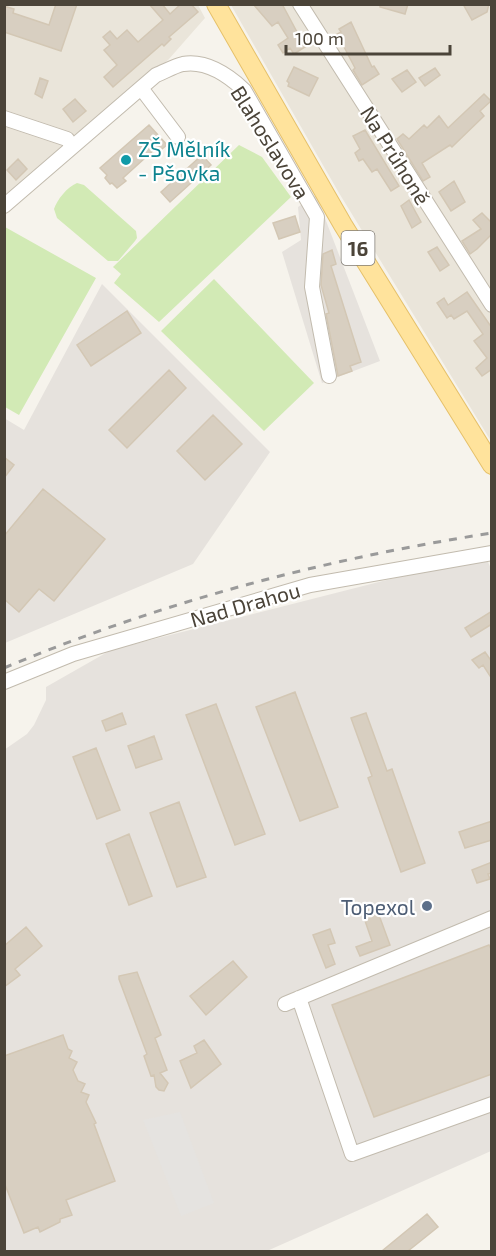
<svg xmlns="http://www.w3.org/2000/svg" width="496" height="1256" viewBox="0 0 496 1256" font-family="'Exo 2',sans-serif">
<style>
.residential{fill:#eae5da}
.industrial{fill:#e6e2dd}
.green{fill:#d2eab5}
.parking{fill:#e5e3e0}
.building{fill:#d8cfc1;stroke:#d3c7b4;stroke-width:1.5}
.lines{fill:none;stroke-linecap:round;stroke-linejoin:round}
.minor-casing{stroke:#c2bbae;stroke-width:16}
.major-casing{stroke:#e6c16a;stroke-width:20}
.minor{stroke:#fff;stroke-width:14}
.major{stroke:#ffe39c;stroke-width:18}
.rail{stroke:#9a9a9a;stroke-width:3;stroke-dasharray:8 8;stroke-linecap:butt}
.culture-dot{fill:#0f9aa8;stroke:#fff;stroke-width:2}
.service-dot{fill:#5c6f8a;stroke:#fff;stroke-width:2}
.labels{text-anchor:middle;dominant-baseline:central;stroke-width:4.5;stroke-linejoin:round;paint-order:stroke}
.shield{fill:#fff;stroke:#817c74;stroke-width:1.5}
.shield-label{font-size:20px;font-weight:bold;fill:#4b4439}
.street-label{font-size:21px;fill:#4b4439;stroke:#fff}
.culture-label{font-size:21px;fill:#0d838f;stroke:#fff;text-anchor:start}
.service-label{font-size:21px;fill:#4e5e75;stroke:#fff;text-anchor:end}
</style>
<rect width="100%" height="100%" fill="#f6f3ec"/>
<path class="residential" d="M5,5H198L205,18L169,59L5,212Z
M231,5H491V441L339,193Z"/>
<path class="industrial" d="M316,195L380,361L322,383L282,252L301,240L298,207Z
M102,284L270,452L193,564L5,643L4,418L24,430Z
M485,555L492,571L491,1151L267,1251H5L4,750L27,734L34,725L46,700V687L111,650Z"/>
<path class="green" d="M239,145L262,157L291,197L159,322L114,283L121,274L113,267Z
M77,183L84,185L136,231L137,238L135,241L118,261H108L57,218L54,209C57,200 67,187 77,183Z
M5,227L96,278L19,415L5,407Z
M214,279L314,383L264,431L161,331Z"/>
<path class="parking" d="M180,1112L214,1203L181,1216L143,1120Z"/>
<path class="building" d="M56,4H77L61,51L4,32V6L14,9L13,13L49,25Z
M149,4H162L170,14L181,4H191L198,12L169,37L171,39L164,46L162,44L113,87L104,77L117,65L104,50L110,45L103,37L110,31L117,39L127,30L138,42L163,20Z
M253,4H282L305,47L294,54L290,48L283,53L278,45L288,38L278,22L272,26Z
M380,4H408L405,14L380,7Z
M463,4H489L487,12L472,20Z
M351,22L372,67L374,66L379,74L362,85L353,70L355,68L342,43L337,46L332,37L341,32L339,29Z
M294,67L318,78L309,96L288,86L289,83L287,81Z
M435,68L440,75L425,86L419,78Z
M407,70L416,82L402,92L392,79Z
M40,78L48,81L42,98L35,94Z
M484,94L491,101L480,111L484,116L452,147L450,145L422,163L430,177L423,181L397,139L403,134L409,139L424,125L427,128L439,116L448,128Z
M75,99L86,111L73,122L63,109Z
M149,125L167,145L158,152L156,148L123,178L126,181L117,188L112,183L110,184L105,178L107,175L100,168Z
M365,130L399,186L391,191L377,169L372,172L363,159L359,161L355,153L360,149L353,136Z
M202,155L211,165L170,202L161,192Z
M18,159L27,169L16,180L7,170Z
M454,181L465,202L451,211L439,192Z
M409,200L421,222L412,228L401,206Z
M482,213L492,223V234L477,249L470,254L462,241L481,229L473,220Z
M295,216L300,232L279,239L273,223Z
M437,247L449,265L440,271L428,252Z
M332,250L336,264L331,266L361,362L350,366L352,371L338,376L326,314L329,313L321,285L323,254Z
M467,292L492,328V369L482,376L476,368L487,358L474,341L483,334L467,311L454,319L451,315L447,318L437,303L444,298L448,305Z
M127,311L141,333L91,366L77,345Z
M169,370L186,388L127,448L109,430Z
M213,415L242,444L205,480L177,451Z
M4,457L14,465L4,478Z
M43,489L105,539L54,601L39,589L19,612L4,599V536Z
M492,611V624L471,637L465,628Z
M485,652L492,662V679L483,665L479,668L472,660Z
M295,692L338,807L300,821L256,707Z
M216,704L265,834L235,845L186,715Z
M122,713L126,724L106,731L102,721Z
M366,713L387,771L392,769L425,863L401,872L368,778L372,776L351,718Z
M154,736L162,759L136,768L128,746Z
M96,748L120,810L97,819L73,757Z
M179,802L206,877L177,887L150,813Z
M492,821V840L465,848L459,832Z
M129,834L152,896L129,905L106,844Z
M492,862V873L488,874L490,879L477,883L472,870Z
M376,907L390,945L360,956L356,947L372,941L362,912Z
M26,927L42,946L15,969L20,975L4,987V946Z
M330,929L335,943L328,945L335,964L326,968L313,935Z
M489,945L492,951V1074L374,1117L332,1005Z
M233,961L247,977L206,1015L190,996Z
M137,972L161,1035L155,1038L167,1070L160,1073L168,1083L164,1091L159,1090L156,1087L154,1075L151,1076L144,1056L147,1054L119,979V976Z
M63,1035L68,1049L72,1051L69,1058L77,1062L73,1070L78,1081L85,1084L81,1092L89,1095L86,1102L96,1123L94,1124L115,1181L66,1200L72,1215L60,1219V1222L40,1232L38,1227L24,1233L4,1182V1056Z
M204,1040L221,1064L191,1088L180,1061L197,1053L194,1046Z
M427,1214L438,1227L408,1251H382Z"/>
<g class="lines">
<defs>
<path id="minor" d="M300,4L492,305
M141,88L178,137
M4,118L67,139L72,146
M4,206L156,75C164,72 174,66 183,64C207,60 228,75 244,90L317,217L312,287L329,376
M4,682L73,654L310,585L492,553
M299,998L352,1154L492,1104
M285,1004L492,918"/>
<path id="major" d="M216,4L343,225L492,465"/>
</defs>
<use href="#minor" class="minor-casing"/>
<use href="#major" class="major-casing"/>
<use href="#minor" class="minor"/>
<use href="#major" class="major"/>
<path class="rail" d="M4,668C161,602 324,559 492,533"/>
</g>
<circle class="culture-dot" cx="126" cy="160" r="6"/>
<circle class="service-dot" cx="427" cy="906" r="6"/>
<g class="labels">
<rect class="shield" x="341.5" y="231" width="33" height="34" rx="4.5"/>
<g class="shield-label">
<text x="358" y="248">16</text>
</g>
<g class="street-label">
<text transform="translate(271 142) rotate(58)">Blahoslavova</text>
<text transform="translate(396 155) rotate(58)">Na Průhoně</text>
<text transform="translate(245 604) rotate(-16)">Nad Drahou</text>
</g>
<g class="culture-label">
<text x="138" y="148">ZŠ Mělník<tspan x="138" dy="24">- Pšovka</tspan></text>
</g>
<g class="service-label">
<text x="415" y="906">Topexol</text>
</g>
</g>
<rect width="496" height="1256" fill="none" stroke="#4b4439" stroke-width="12"/>
<path d="M286 45v9h164v-9" fill="none" stroke="#4b4439" stroke-width="3"/>
<text x="295" y="45" font-size="18" fill="#4b4439" stroke="#ffffff" stroke-width="4.5" paint-order="stroke">100 m</text>
</svg>
